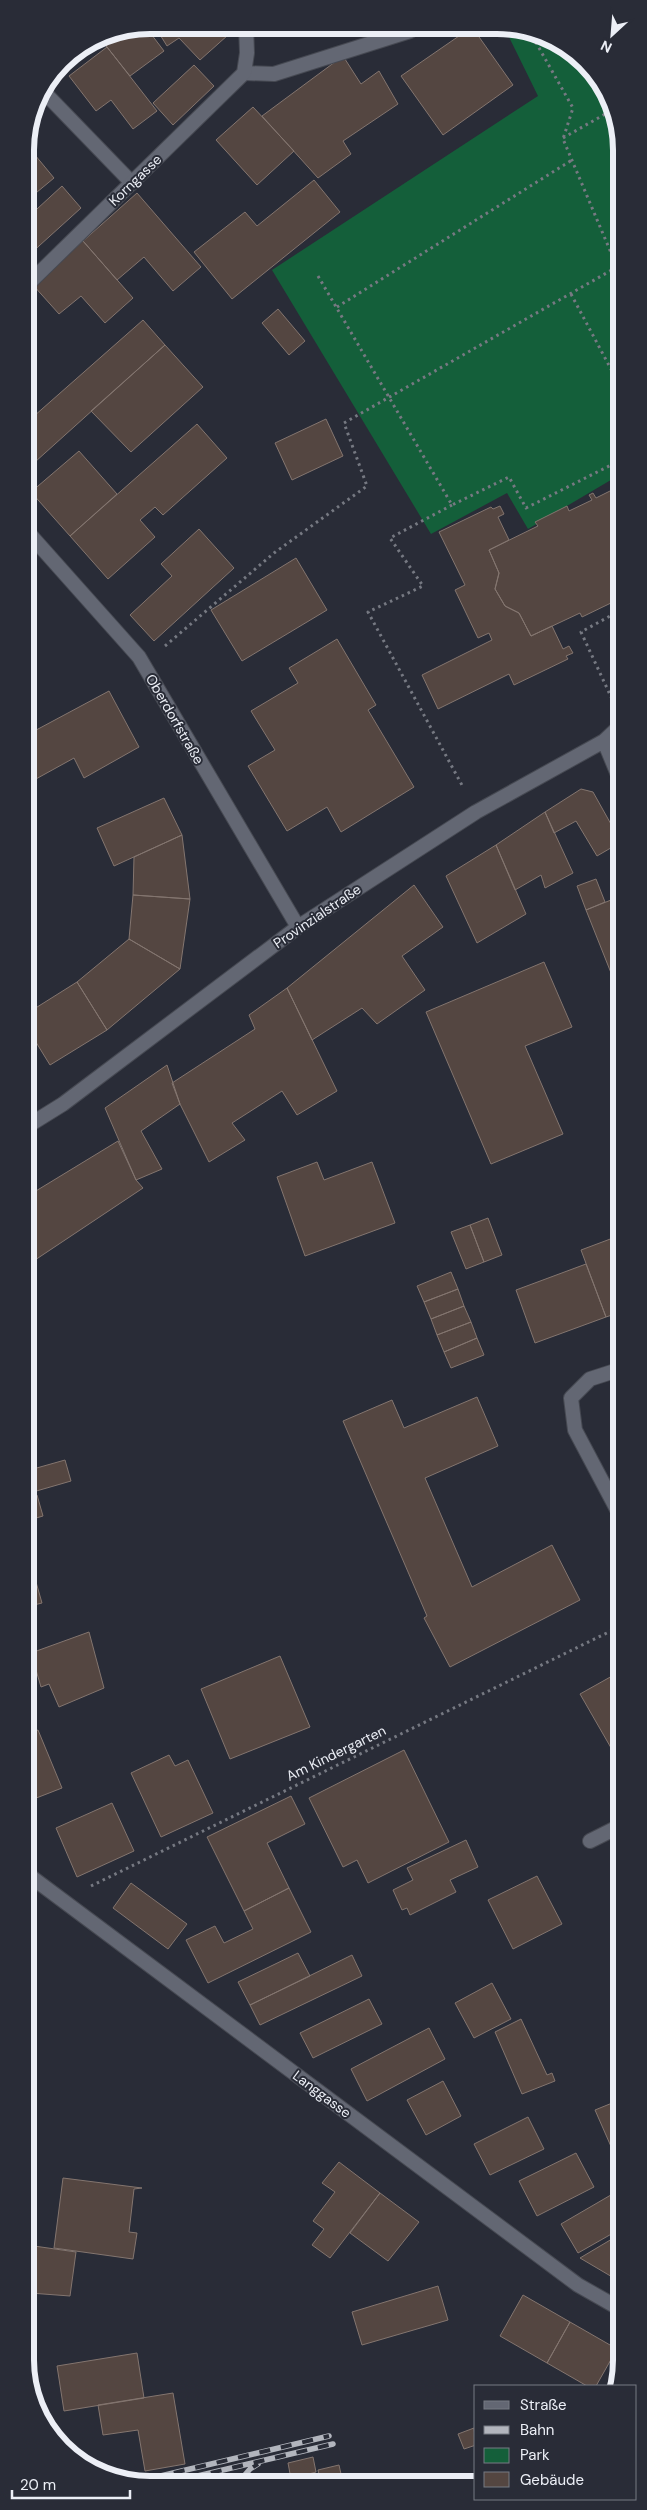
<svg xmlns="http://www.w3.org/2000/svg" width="647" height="2510" viewBox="0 0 647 2510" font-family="'DM Sans',sans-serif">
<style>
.green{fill:#145f3a}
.building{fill:#544641;stroke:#83756f}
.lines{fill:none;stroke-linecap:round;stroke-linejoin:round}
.service-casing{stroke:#464952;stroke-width:16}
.minor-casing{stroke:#464952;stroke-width:16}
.tertiary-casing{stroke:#464952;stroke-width:16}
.path{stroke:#767982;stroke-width:3;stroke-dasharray:2.5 4;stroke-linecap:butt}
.service{stroke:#636773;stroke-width:14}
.minor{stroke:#636773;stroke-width:14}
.tertiary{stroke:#636773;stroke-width:14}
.rail-casing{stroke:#b2b5bd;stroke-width:5.5}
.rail{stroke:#292c37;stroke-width:4;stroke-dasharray:11;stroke-linecap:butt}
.labels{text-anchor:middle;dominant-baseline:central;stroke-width:4;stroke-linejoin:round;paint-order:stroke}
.street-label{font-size:14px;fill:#eceff6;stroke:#292c37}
.rim{fill:none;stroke:#eceff6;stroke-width:6}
</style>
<rect width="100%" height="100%" fill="#292c37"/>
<path class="green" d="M504,27H522L586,62L609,95L621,133V474L528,529L507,493L431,534L272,270L538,96Z"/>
<path class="building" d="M154,25H222L228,35L200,60L179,38L167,46Z
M145,26L164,51L130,76L99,37Z
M472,27L513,85L443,135L401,76Z
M107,47L157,111L133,129L111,100L96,111L69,76Z
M343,56L361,84L379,71L398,104L343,141L351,154L318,178L262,116Z
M194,65L214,86L173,125L153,103Z
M253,107L294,151L257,185L216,140Z
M35,155L54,178L25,202V164Z
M314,180L340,212L232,299L194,252L245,212L257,226Z
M62,186L81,208L29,255L25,250V220Z
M137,193L201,267L173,291L144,257L117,280L83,241Z
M83,241L133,298L105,323L81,296L59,314L33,285Z
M278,309L305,341L289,355L262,323Z
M143,320L165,345L25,471V424Z
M165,345L203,387L131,452L91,411Z
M326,419L343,456L292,480L275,443Z
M197,424L227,458L163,515L155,507L140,520L155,537L108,579L70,536Z
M79,451L117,494L70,536L31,492Z
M620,480L621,593L611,597L613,602L582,617L580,613L531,636L519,613L505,606L495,589L499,573L489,550L538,526L535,522L567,506L569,511L592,500L589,495L593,493L596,498L618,487L616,482Z
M500,506L504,514L498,517L509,540L489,550L499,573L495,589L505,606L519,613L531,636L552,626L563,649L569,646L573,653L566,656L568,659L514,685L509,674L438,709L422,675L492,640L489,633L478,638L455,590L465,585L439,532L491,507L493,509Z
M199,529L234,568L154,641L130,615L172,576L161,564Z
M296,558L327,610L242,661L211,610Z
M337,639L376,705L368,710L414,787L341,832L327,807L287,831L248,766L275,750L251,711L298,683L289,668Z
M109,691L139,747L84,778L74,758L25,785V736Z
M581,789L593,792L621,842L597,856L576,821L554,833L545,812Z
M164,798L182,835L114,866L97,828Z
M545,812L573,873L545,888L541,875L515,890L496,845Z
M182,835L190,899L133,895L134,857Z
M496,845L526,914L477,943L446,876Z
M596,879L605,902L586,910L577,886Z
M414,885L443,927L402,956L425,990L377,1024L362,1008L312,1040L287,988Z
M133,895L190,899L180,969L129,939Z
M621,896V998L586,910Z
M129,939L180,969L107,1030L77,982Z
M544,962L572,1027L525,1046L563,1134L491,1164L426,1012Z
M77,982L107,1030L50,1065L26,1026V1014Z
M287,988L337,1091L297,1115L282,1091L232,1123L245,1140L209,1162L180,1104L172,1083L255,1029L249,1015Z
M167,1065L180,1104L141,1131L162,1169L136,1180L105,1108Z
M26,1072L35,1091L26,1097Z
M118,1141L136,1180L143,1188L26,1266V1197Z
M317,1162L324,1180L372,1162L395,1223L305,1256L277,1177Z
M488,1218L502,1255L484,1262L470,1225Z
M470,1225L484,1262L466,1269L451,1232Z
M621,1235V1312L606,1317L581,1250Z
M586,1264L606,1317L535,1343L516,1290Z
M451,1272L458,1289L424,1302L417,1286Z
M458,1289L464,1306L431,1319L424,1302Z
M464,1306L471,1322L437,1335L431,1319Z
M471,1322L477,1338L444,1352L437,1335Z
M477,1338L484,1355L451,1368L444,1352Z
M26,1346L32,1373L26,1374Z
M477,1397L498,1446L425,1478L472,1587L552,1545L580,1600L450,1667L424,1618L427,1616L343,1421L392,1400L404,1428Z
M65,1460L71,1481L26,1494V1471Z
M37,1495L43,1516L26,1521V1499Z
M26,1547L42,1603L26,1607Z
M89,1632L104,1688L59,1707L49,1684L41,1687L31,1653Z
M280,1656L310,1727L230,1759L201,1689Z
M621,1671L622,1758L618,1760L580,1694Z
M38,1730L62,1788L26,1802V1735Z
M404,1750L449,1842L368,1883L357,1860L343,1867L309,1798Z
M169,1755L175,1766L188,1760L213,1813L161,1837L131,1773Z
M291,1796L305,1824L267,1843L289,1888L244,1911L207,1837Z
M112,1803L134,1851L77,1877L56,1828Z
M466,1840L478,1867L450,1880L456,1892L410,1915L407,1908L402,1910L393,1890L413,1880L407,1868Z
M537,1876L562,1924L513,1949L488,1900Z
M131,1883L187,1924L168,1949L113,1908Z
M289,1888L311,1932L208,1983L186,1940L215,1926L224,1943L253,1929L244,1911Z
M298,1953L310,1976L250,2005L238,1982Z
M352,1955L362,1976L260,2025L250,2005Z
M492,1983L511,2019L474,2038L455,2003Z
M369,1999L382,2024L313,2058L300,2033Z
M521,2019L547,2075L552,2073L555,2081L522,2094L495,2032Z
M429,2028L445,2059L367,2101L351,2069Z
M443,2081L461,2116L426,2135L407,2100Z
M622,2099V2166L620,2167L595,2110Z
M528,2117L544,2149L490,2175L474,2144Z
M576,2153L594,2187L537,2216L519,2181Z
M339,2162L380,2193L330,2258L312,2245L324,2229L313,2221L335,2192L322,2183Z
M63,2178L142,2188L134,2189L129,2232L137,2233L133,2259L54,2248Z
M616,2192L622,2203V2228L578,2253L561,2224Z
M380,2193L419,2222L388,2261L350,2233Z
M622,2233V2279L619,2281L580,2258Z
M34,2246L76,2252L70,2296L30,2293Z
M438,2286L448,2320L362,2345L352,2312Z
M523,2295L570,2322L547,2363L500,2336Z
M570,2322L617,2349L596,2386H587L547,2363Z
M137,2353L144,2398L64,2411L57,2366Z
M173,2393L185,2464L145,2471L138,2430L103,2435L98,2405Z
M474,2428L476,2445L464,2449L458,2434Z
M313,2457L316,2472L291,2479L288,2463Z
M339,2465L343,2483H321L318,2470Z
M438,2478L441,2484H422L426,2482Z"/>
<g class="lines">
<defs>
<path id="service" d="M244,73L274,74L410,31L416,27
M42,90L132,183
M590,1841L622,1825"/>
<path id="minor" d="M25,287L244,73L247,53L246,26
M604,741L621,782
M298,927L476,812L604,741L621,725
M621,1369L590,1379L571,1398L575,1430L621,1517"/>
<path id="tertiary" d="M25,529L139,657L298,927L63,1104L26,1127
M26,1873L578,2285L622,2310"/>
</defs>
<use href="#service" class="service-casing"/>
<use href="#minor" class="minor-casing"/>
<use href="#tertiary" class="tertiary-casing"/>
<path class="path" d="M563,138L614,109
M318,276L452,505L509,477L526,508L621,460
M571,294L621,388
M337,307L572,160
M452,505L390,538L423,586L368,612L463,787
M165,646L274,553L367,486L344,423L617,267L563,139L573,108L530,32
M612,699L581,632L621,610
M91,1886L621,1626"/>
<use href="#service" class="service"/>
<use href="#minor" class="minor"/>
<use href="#tertiary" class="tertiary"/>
<defs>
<path id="rail" d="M131,2483L329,2436
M168,2483L333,2444
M238,2483L250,2469L258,2464"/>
</defs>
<use href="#rail" class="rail-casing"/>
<use href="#rail" class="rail"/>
</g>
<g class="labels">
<g class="street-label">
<text transform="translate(135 180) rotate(-44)">Korngasse</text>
<text transform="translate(175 719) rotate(60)">Oberdorfstraße</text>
<text transform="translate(317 916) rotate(-34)">Provinzialstraße</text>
<text transform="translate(336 1753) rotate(-26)">Am Kindergarten</text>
<text transform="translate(322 2094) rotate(37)">Langgasse</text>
</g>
</g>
<path d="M0 0H647V2510H0ZM150 34H497A116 116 0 0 1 613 150V2360A116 116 0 0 1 497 2476H150A116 116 0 0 1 34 2360V150A116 116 0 0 1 150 34Z" fill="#292c37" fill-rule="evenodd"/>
<path class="rim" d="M150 34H497A116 116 0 0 1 613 150V2360A116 116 0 0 1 497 2476H150A116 116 0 0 1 34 2360V150A116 116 0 0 1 150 34Z"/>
<rect x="474" y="2385" width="162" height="115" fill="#292c37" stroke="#777a83"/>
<rect x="484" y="2401" width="25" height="8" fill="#636773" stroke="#777a83"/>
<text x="520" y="2410" font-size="15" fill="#eceff6">Straße</text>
<rect x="484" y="2426" width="25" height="8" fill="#b2b5bd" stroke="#777a83"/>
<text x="520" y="2435" font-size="15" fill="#eceff6">Bahn</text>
<rect x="484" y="2448" width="25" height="15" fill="#145f3a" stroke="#777a83"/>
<text x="520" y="2460" font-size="15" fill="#eceff6">Park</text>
<rect x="484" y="2472" width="25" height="15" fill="#544641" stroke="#777a83"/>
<text x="520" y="2485" font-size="15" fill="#eceff6">Gebäude</text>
<g transform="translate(612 35) rotate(206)" stroke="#292c37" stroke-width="4" paint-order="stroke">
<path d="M0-4L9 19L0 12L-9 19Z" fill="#eceff6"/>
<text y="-8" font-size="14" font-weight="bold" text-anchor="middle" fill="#eceff6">N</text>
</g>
<path d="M12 2490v8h118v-8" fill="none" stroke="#eceff6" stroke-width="2.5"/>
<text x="20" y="2490" font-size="15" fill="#eceff6" stroke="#292c37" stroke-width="4" paint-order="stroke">20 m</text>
</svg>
